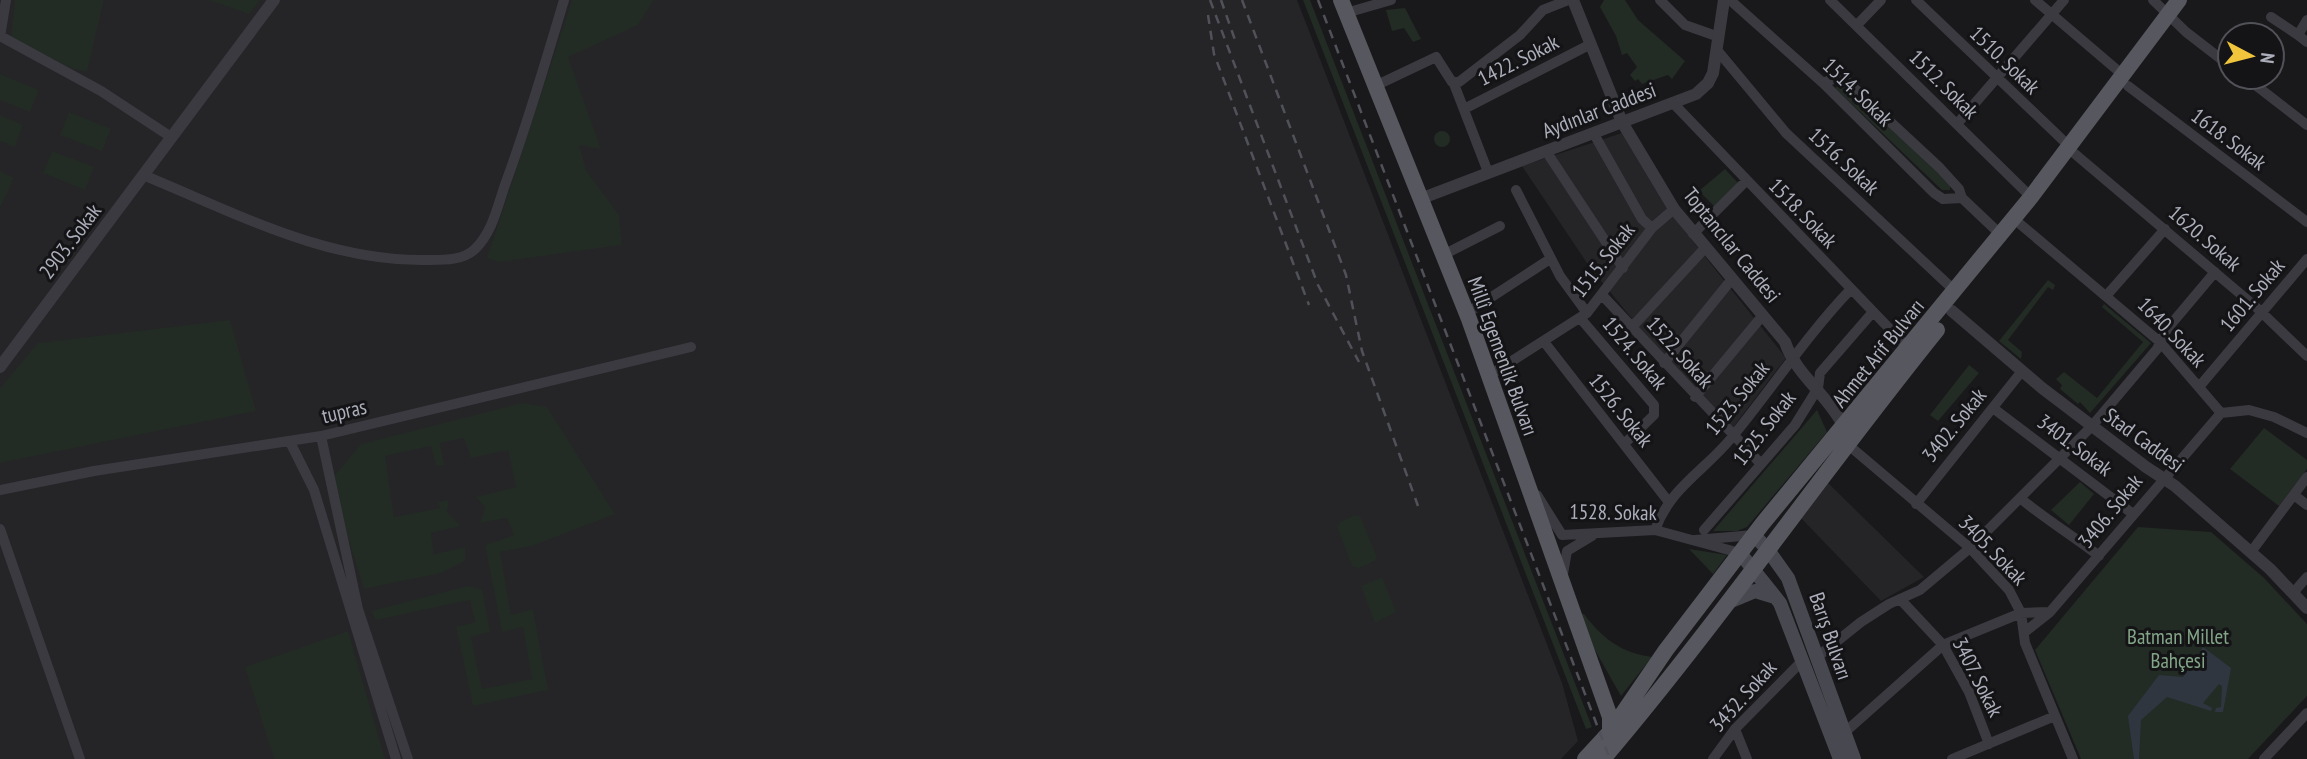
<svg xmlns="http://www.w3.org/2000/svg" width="2307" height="759" viewBox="0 0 2307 759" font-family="'PT Sans Narrow',sans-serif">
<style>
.built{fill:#252528}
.green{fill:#232b25}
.water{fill:#2f363f}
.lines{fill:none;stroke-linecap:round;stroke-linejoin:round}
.minor{stroke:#3a3a40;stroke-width:10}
.tertiary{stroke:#3a3a40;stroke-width:12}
.secondary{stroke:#484950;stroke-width:14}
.primary{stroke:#56575f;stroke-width:16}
.rail{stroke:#515259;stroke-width:2.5;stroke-dasharray:9 7;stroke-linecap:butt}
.labels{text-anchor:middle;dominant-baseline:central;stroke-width:6;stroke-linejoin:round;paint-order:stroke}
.street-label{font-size:21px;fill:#acafbb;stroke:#141416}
.park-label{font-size:21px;fill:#83a588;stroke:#141416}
</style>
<rect width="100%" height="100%" fill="#19191b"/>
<path class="built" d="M0,0H1297L1562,683L1578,741L1561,759H0Z
M1622,133L1667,209L1786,358L1731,430L1642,331L1589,266L1522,166Z
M1828,483L1924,577L1881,601L1800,517Z"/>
<path class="green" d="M15,0H104L87,72L73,69L11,38Z
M208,0H260L249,14Z
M572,0H654L638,25L568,57L601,149L579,145L586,170L619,215L622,245L498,262L487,258Z
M1303,0H1310L1592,727L1586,729Z
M1604,0H1625L1638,20L1685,61L1672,79L1668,75L1642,84L1638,79L1635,81L1630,75L1637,67L1627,53L1622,55L1616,36L1600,7Z
M1405,8L1421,39L1413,42L1404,28L1392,31L1386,10Z
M0,74L39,90L30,112L0,100Z
M1843,82L1950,182V190H1942L1835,88Z
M69,112L111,129L102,151L60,135Z
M0,115L23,125L15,147L0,141Z
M1434 139a8 8 0 1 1 16 0a8 8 0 1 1-16 0Z
M52,151L94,167L85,190L43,173Z
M1725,169L1738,183L1715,207L1699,191Z
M0,171L14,178L0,208Z
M2048,280L2055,285L2053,290L2048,287L2008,340L2022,352L2021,359L1999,341Z
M2104,304L2151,343L2090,413L2080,402L2078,404L2060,389L2062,385L2056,379L2064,372L2097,398L2143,342L2102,307Z
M230,320L256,411L0,463V388L38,343Z
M1969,365L1979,373L1938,421L1930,415Z
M522,403L547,407L615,514L532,546L500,552L511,615L533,609L548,690L473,706L456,627L475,622L470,600L376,620L371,611L467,586L482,589L490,632L471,637L482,689L532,679L523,627L502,632L485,545L514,535L507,518L480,523L485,507L476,497L516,487L508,450L471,458L464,438L440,443L444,465L436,466L431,446L385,456L394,517L440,508L438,502L449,500L447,512L461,526L431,533L434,554L465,547V561L441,573L364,589L330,481L361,444Z
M1817,410L1827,432L1747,527L1737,531H1713Z
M2264,428L2307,460V469L2279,506L2230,469Z
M2080,482L2094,494L2069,525L2051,510Z
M1355,515L1360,516L1377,557L1375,561L1359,568L1352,566L1337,527L1340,522Z
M2138,527L2211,532L2264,578L2307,624V696L2248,759H2081L2035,650Z
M1689,549L1727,555L1713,574Z
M1382,577L1396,612L1375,623L1361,586Z
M1574,613L1584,614C1602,638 1621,653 1652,657L1621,696Z
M348,631L385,759H274L245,667Z"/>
<path class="water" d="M2203,647L2231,668L2223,712H2215L2216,708L2221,707L2222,686L2219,684L2203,703L2212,708L2211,711L2167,697L2141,720L2139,759H2134L2128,716L2159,675L2183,677Z"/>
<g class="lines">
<path class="minor" d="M1660,0L1685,25L1719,37
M1730,0L1823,83L1934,193L1943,199L1962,198
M1830,0L2031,197
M1916,0L2069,146
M2035,0L2123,75
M2153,0L2186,32L2230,66
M1346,13L1391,0
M2271,17L2298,35
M2307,20L2298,35L2307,42
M1857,25L1881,0
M0,36L101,91L171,137
M0,37L6,0
M1717,50L1786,133L1955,291
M2245,77L2307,125
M1823,83L1841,76L1940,168L1959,189L1962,198L2000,234
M1454,84L1488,172
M1375,86L1436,57L1452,82H1459L1520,35L1543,10L1568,0
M2128,86L2307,222
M1673,103L1908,348
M1464,109L1589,45
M1957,124L2064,0
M1594,134L1642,219L1652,228
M1546,151L1623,268
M2075,154L2257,308L2307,356
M143,175C236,213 328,263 430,260C445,260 464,260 475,249C493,232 498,204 506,182C528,122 546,61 564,0
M1516,190L1560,276L1587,313
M2020,224L2160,342L2221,413L2249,410L2274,417L2307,433
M1693,234L1746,181
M1443,255L1500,226
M1602,295L1761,464
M2107,295L2165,229
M1467,313L1550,259
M1581,319L1654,405V415L1624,444
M1632,327L1705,248
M1545,343L1668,501
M1664,363L1732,279
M1490,375L1587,313L1652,228L1674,209
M2199,387L2307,259
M1695,397L1763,315
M1993,408L2133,514
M321,436L358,609L408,759
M290,442L314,490L396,759
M1846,443L1970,548L2009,590L2021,613L2025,643L2073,759
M0,490L94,471L321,436L691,347
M1537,495L1562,535L1655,530L1740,553
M2294,495L2307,505
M2020,498C2045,519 2072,535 2099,556
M1916,504L2022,371
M0,529L80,759
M1655,530C1671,486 1705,471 1733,436C1773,387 1807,335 1851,289
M1704,530L1795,425L1818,388L1820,373L1872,313
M1695,540L1754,535
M2251,552L2307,477
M1563,574L1567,551L1592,536
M2293,593L2307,577
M1900,599L1943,645L1969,692L1989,744
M2026,631L2050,612L2221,413
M1816,658L1861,622L1889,604L1920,590L1970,548L2092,426L2157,349L2167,329L2215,272
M1735,729L1747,759
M1844,733L1943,645L2021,613L2049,612
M1713,759L1735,729L1803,660
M1952,759L2055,716
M2264,759L2307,713"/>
<path class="tertiary" d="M1573,0L1622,122L1674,209L1785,342C1796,375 1829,396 1844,427
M1420,199L1696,94L1708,83L1713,73L1724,0
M1952,311L2042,388L2146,467L2175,486L2270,569L2307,608
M0,367L274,0"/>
<path class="secondary" d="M1754,535L1768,550L1788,578L1854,759
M1740,553L1780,603L1840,759
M1731,601L1755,591L1775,597"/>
<path class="primary" d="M1341,0L1469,319L1610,717V732
M1585,759L1610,732L1666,650L1763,523L2031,197L2179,0
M1603,759C1720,621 1823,471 1937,330"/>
<path class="rail" d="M1210,0L1318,285L1359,362
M1221,0L1235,40
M1242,0L1346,275L1362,351L1418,506
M1318,0L1610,759
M1208,15L1214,54L1309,305"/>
</g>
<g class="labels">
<g class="street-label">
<text transform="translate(1518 60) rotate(-27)">1422. Sokak</text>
<text transform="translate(2005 60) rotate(44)">1510. Sokak</text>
<text transform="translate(1944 84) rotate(45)">1512. Sokak</text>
<text transform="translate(1858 92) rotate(44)">1514. Sokak</text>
<text transform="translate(1599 110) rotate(-21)">Aydınlar Caddesi</text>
<text transform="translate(2229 139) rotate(37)">1618. Sokak</text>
<text transform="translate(1844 161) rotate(43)">1516. Sokak</text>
<text transform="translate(1803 213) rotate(46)">1518. Sokak</text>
<text transform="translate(2205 238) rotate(41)">1620. Sokak</text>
<text transform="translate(70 241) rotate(-53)">2903. Sokak</text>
<text transform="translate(1732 245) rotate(51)">Toptancılar Caddesi</text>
<text transform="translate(1603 260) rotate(-52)">1515. Sokak</text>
<text transform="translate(2252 295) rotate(-50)">1601. Sokak</text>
<text transform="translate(2172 332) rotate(46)">1640. Sokak</text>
<text transform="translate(1680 352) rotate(48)">1522. Sokak</text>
<text transform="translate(1635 353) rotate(50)">1524. Sokak</text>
<text transform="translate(1878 353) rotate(-51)">Ahmet Arif Bulvarı</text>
<text transform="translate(1503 356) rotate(70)">Millî Egemenlik Bulvarı</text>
<text transform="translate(1737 398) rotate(-51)">1523. Sokak</text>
<text transform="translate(1621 410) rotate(51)">1526. Sokak</text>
<text transform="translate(344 411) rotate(-13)">tupras</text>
<text transform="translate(1954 425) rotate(-51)">3402. Sokak</text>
<text transform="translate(1764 428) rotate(-52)">1525. Sokak</text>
<text transform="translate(2144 440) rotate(36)">Stad Caddesi</text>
<text transform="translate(2075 445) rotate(37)">3401. Sokak</text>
<text transform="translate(2110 511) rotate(-51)">3406. Sokak</text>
<text transform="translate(1613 512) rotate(1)">1528. Sokak</text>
<text transform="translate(1993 550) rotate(46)">3405. Sokak</text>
<text transform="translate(1831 636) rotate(71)">Barış Bulvarı</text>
<text transform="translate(1978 677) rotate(63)">3407. Sokak</text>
<text transform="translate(1743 696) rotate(-48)">3432. Sokak</text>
</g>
<g class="park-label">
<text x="2178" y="636">Batman Millet<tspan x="2178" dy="24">Bahçesi</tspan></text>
</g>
</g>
<g transform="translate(2251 56) rotate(97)"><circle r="33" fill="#141416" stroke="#515258" stroke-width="2"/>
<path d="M0-5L12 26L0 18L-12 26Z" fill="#f0c53c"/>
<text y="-10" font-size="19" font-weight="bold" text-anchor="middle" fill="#acafbb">N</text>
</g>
</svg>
